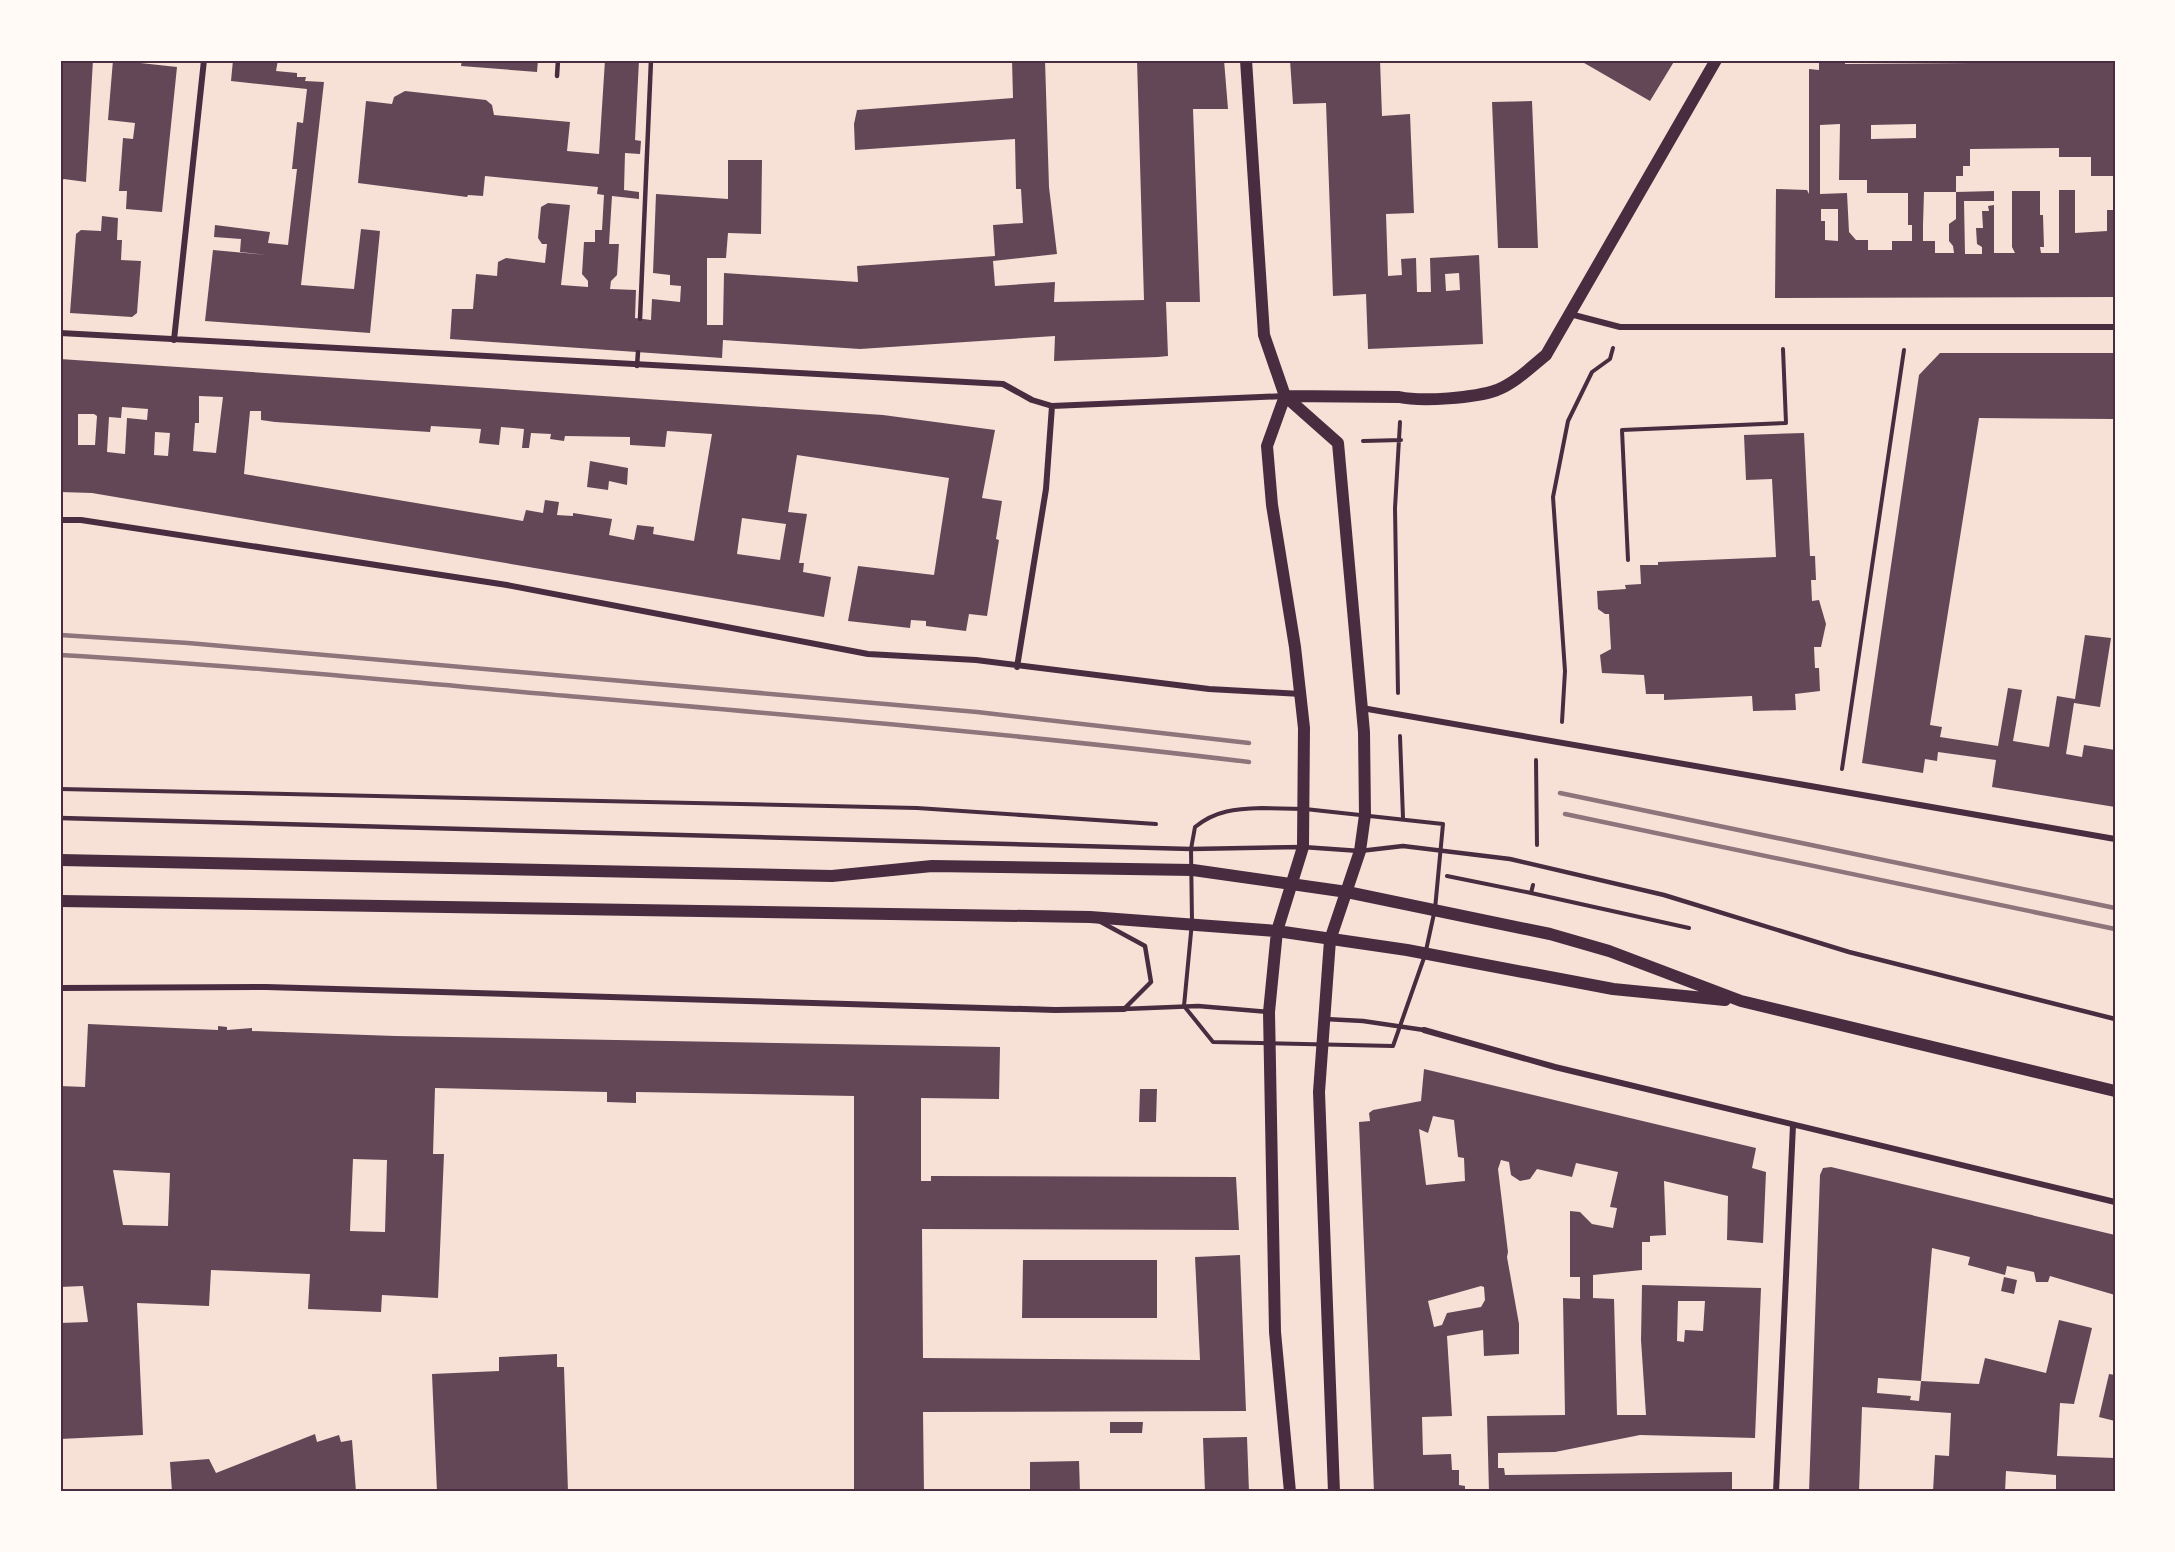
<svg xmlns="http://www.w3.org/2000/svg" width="2175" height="1552" viewBox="0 0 2175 1552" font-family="'Sofia Sans Condensed',sans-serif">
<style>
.building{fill:#644757;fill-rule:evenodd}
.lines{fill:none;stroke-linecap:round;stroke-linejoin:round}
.path{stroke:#4a2c40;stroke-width:4}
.service{stroke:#4a2c40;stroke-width:4.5}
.minor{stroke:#4a2c40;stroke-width:6}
.secondary{stroke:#4a2c40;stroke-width:12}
.rail{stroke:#8f747c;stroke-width:4.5}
.neatline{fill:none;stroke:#4a2c40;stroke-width:2}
</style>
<rect width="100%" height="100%" fill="#f7e1d7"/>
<path class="building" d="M60,60H93L86,182L64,179L60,181Z
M113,60L177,67L162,212L126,209L127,191H119L123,138L133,139L135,123L108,120Z
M233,60H278L276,71L297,73V77H306L305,81L324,82L301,285L354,289L361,229L380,231L370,333L205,321L213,250L267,255L240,252L241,239L214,237L215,225L270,232L268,243L288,245L297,169H292L297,122L303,123L307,89L231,81Z
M462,60H538L537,72L461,66Z
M605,60H639L635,140L641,141L640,154L625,153L624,190L639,192V199L612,196L609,244H619L617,275L611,281L610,289L636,290L635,318L651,320L652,299L680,302L681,286L670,285V275L653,273L656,194L728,199V160H762L761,234L728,233L726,258H707V325H723L724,273L858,282L857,266L995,256L993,225L1023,223L1021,189H1016L1015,139L855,150L854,124L857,110L1013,98L1012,60H1045L1049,187L1057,254L993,261L995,286L1055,282L1054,302L1144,300L1137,60H1224L1228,109H1193L1200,302H1166L1168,356L1158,357L1054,361L1055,336L860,349L723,340L722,358L450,339L452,309H473L476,274L497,276L498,262L506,258L545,263L547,244H542L538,238L541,207L548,203L570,205L561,285L588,287V281L582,274L584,242H595V230H602L604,195L597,194L598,187L485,176L483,196L468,195L467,197L358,183L366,101L392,104L394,97L405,91L486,100L492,105L494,115L570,122L567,151L599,154Z
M1290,60H1380L1382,116L1410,114L1414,213L1386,214L1388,276L1402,275L1401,259L1416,258L1417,292H1431L1430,258L1479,255L1483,344L1368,349L1366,294L1333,296L1326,103L1293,104ZM1459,273L1460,290L1446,291L1445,274Z
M1579,60H1675L1650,101Z
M1819,60H1845V64L2115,62V176H2091V157H2059V148L1970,149V166H1963V176H1956V192H1924L1923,225V241H1935V253H1954L1953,246L1949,241V224L1956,219V192L1994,191V201H1964L1965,254H1982V247L1977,244L1976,228H1983L1982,211H1989L1988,206L1994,205V253H2015L2012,247V191H2040V215H2043L2044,247H2040L2041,253H2059V190H2075V233L2107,231V210H2115V297L1775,298L1776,189L1807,190L1809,194V69L1819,70ZM1840,124L1839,180H1867V193H1908V225H1912V241H1892V250H1868V240H1856L1849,232L1847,193L1820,194V125ZM1916,124V138L1871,139V125ZM1821,209H1838V241L1825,240V221H1821Z
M1532,101L1538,248H1498L1492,102Z
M102,216L118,218L117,240H122L121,260L141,261L137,313L132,317L70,313L76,234L81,230L101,231Z
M1940,353H2115V419L1979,418L1930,725L1942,727L1940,737L1998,746L2008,688L2022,690L2013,741L2049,747L2057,696L2075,699L2085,635L2111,638L2100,707L2074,703L2066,754L2082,757L2084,745L2115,750V807L1992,787L1996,760L1938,752L1937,761L1925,759L1923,773L1862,763L1919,375Z
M60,359L883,415L995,430L982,498L1002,501L996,539L999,540L987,616L969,614L966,631L926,626V621L911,620L910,628L848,621L858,566L934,575L949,478L797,455L788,512L807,514L799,563H804L803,572L831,577L824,617L92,493L60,492ZM199,396L223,397L216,453L193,451L195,423H199ZM122,407L148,409L147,420L127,418L125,454L107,452L109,417L121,418ZM250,411H261V420L275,422L430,432L431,426L481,429L479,443L499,445L501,427L524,429L522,448H529L531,433L551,434L550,439L564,441L565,436L630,437V445L665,447L667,431L712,434L694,541L653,534L654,527L637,525L634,540L609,535L612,519L573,513V516L557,515L559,502L545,500L543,513L526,510L523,521L244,474ZM78,414H94L97,416L95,445H78ZM155,432L170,433L168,456L154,455ZM742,518L786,524L780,560L737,554Z
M1804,433L1810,556H1815L1816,580H1811L1812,601L1819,600L1826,624L1821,647H1814L1815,668H1819L1820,691L1795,694L1796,710L1753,711L1752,696L1664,700V694H1646L1644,675L1602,673L1600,655L1611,649L1609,614H1605L1598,609L1597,591L1626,589L1625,585L1641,584L1640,565H1658V562L1776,557L1772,479L1746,480L1744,435Z
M590,461L628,468L627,485L609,481L608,490L587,487Z
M88,1024L218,1030V1026L227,1027V1030L252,1028V1031L395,1036L1000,1047L999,1099L921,1098V1181H931V1176L1236,1177L1239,1230L922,1229L923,1358L1200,1360L1195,1257L1240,1255L1246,1411L923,1412L924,1492H854V1096L636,1092V1103L607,1102V1092L435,1088L433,1154H444L438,1298L382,1295L381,1312L308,1309L310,1274L211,1270L209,1306L137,1303L143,1435L60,1439V1323L88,1322L83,1286L60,1287V1086L85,1087ZM353,1159L387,1160L385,1232L350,1231ZM113,1170L170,1173L168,1226L123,1225Z
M1424,1069L1756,1148L1752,1168L1766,1172L1763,1243L1727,1240L1728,1196L1664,1181L1666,1235L1650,1236V1242H1642V1270L1593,1275V1298L1614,1299L1617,1415H1646L1641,1340L1642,1285L1761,1288L1755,1438L1640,1435L1555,1452L1498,1453V1468H1504L1505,1475L1732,1472V1492H1489L1487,1416L1565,1415L1563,1298L1580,1299V1277H1570V1211L1580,1212L1592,1224L1613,1228L1617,1208L1610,1207L1618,1172L1576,1163L1572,1177L1537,1169L1530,1179L1520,1181L1511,1175L1509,1162L1501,1160L1498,1169L1508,1252L1507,1257L1519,1324V1354L1484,1356L1483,1330L1447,1336L1452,1416L1422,1417L1423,1455L1451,1454L1452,1470H1459V1485L1465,1486V1492H1374L1359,1122L1370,1121L1369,1113L1373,1110L1421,1101ZM1433,1116L1454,1120L1458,1157L1464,1158L1465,1181L1426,1185L1419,1129L1428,1133ZM1481,1286L1484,1287L1485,1300L1481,1307L1447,1313L1442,1325L1434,1327L1428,1301ZM1678,1301H1705L1703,1331L1685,1330L1684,1342L1677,1341Z
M1140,1089H1157L1156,1122H1139Z
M1831,1167L2115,1235V1295L2050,1276L2048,1282H2036L2034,1272L2007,1266L2005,1275L1968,1265L1970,1257L1932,1248L1921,1381L1878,1378L1877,1393L1911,1396L1910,1400L1919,1401L1921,1381L1979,1384L1985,1358L2046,1373L2059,1320L2092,1328L2074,1404L2060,1403L2057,1456L2115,1458V1492H2056V1475L2006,1471L2005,1492H1933L1935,1455L1949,1456L1951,1413L1862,1407L1859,1492H1809L1820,1175L1823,1168Z
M1023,1260H1157V1318H1022Z
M2004,1277L2017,1280L2014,1294L2001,1291Z
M557,1354V1367H564L568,1492H437L432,1374L499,1371V1357Z
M2109,1374L2115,1375V1421L2099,1417Z
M1110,1422H1143L1142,1433H1110Z
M315,1434L317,1442L339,1435L341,1442L352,1440L356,1492H172L170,1462L209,1459L216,1473Z
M1247,1437L1249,1492H1205L1203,1438Z
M1079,1461L1080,1492H1030V1462Z"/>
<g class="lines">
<path class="path" d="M1363,441L1401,440
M1628,560L1622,430L1786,423L1783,349
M1398,693L1395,508L1400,422
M1562,722L1565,671L1553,497L1568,421L1592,372L1610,359L1613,348
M1400,736L1403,818
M1536,760L1537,845
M1842,769L1904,350
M60,789L917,808L1156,824
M1262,808L1305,809L1443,824L1435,909L1425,955L1393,1046L1213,1042L1184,1006L1192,922L1191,849L1195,827C1216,810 1236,809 1262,808Z
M1447,876L1531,893
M1533,885L1531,893L1689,928"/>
<path class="service" d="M557,76L558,60
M640,319L651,60
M637,366L638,352
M60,818L1191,849L1303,847L1360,851L1403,846L1510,859L1664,895L1849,952L2115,1019
M1099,921L1145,946L1151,982L1124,1009
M1124,1009L1198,1006L1269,1012
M1325,1019L1363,1021L1424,1030"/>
<path class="minor" d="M1570,314L1620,327H2115
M60,333L1003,384L1032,400L1052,406L1285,396
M174,340L204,60
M60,520H81L507,585L868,654L976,660L1209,689L1301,694
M1017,667L1046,489L1052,406
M1362,708L2115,839
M60,988L266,987L1055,1010L1124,1009
M1424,1030L1555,1067L2115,1202
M1776,1492L1793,1125"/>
<path class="secondary" d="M1246,60L1264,335L1285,396L1267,446L1272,505L1295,647L1304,728L1303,847L1277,931L1269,1012L1275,1332L1290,1492
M1285,396L1338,443L1364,732L1365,815L1360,851L1330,940L1319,1092L1334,1492
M1285,396L1399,397C1422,402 1475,398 1497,390C1515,383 1531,367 1546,355L1716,60
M60,860L832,876L932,866L1193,870L1347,892L1550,934L1609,951L1741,1001L2115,1091
M60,901L1090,917L1277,931L1407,950L1613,989L1725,1000"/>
<path class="rail" d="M60,635L188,643L977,712L1249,743
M60,655C234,665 407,682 580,697C803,716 1026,735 1249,762
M1560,793L2115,908
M1565,814L2115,929"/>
</g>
<rect width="2175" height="1552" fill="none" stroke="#fffaf5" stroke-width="123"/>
<rect x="62" y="62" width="2052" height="1428" class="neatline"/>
</svg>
